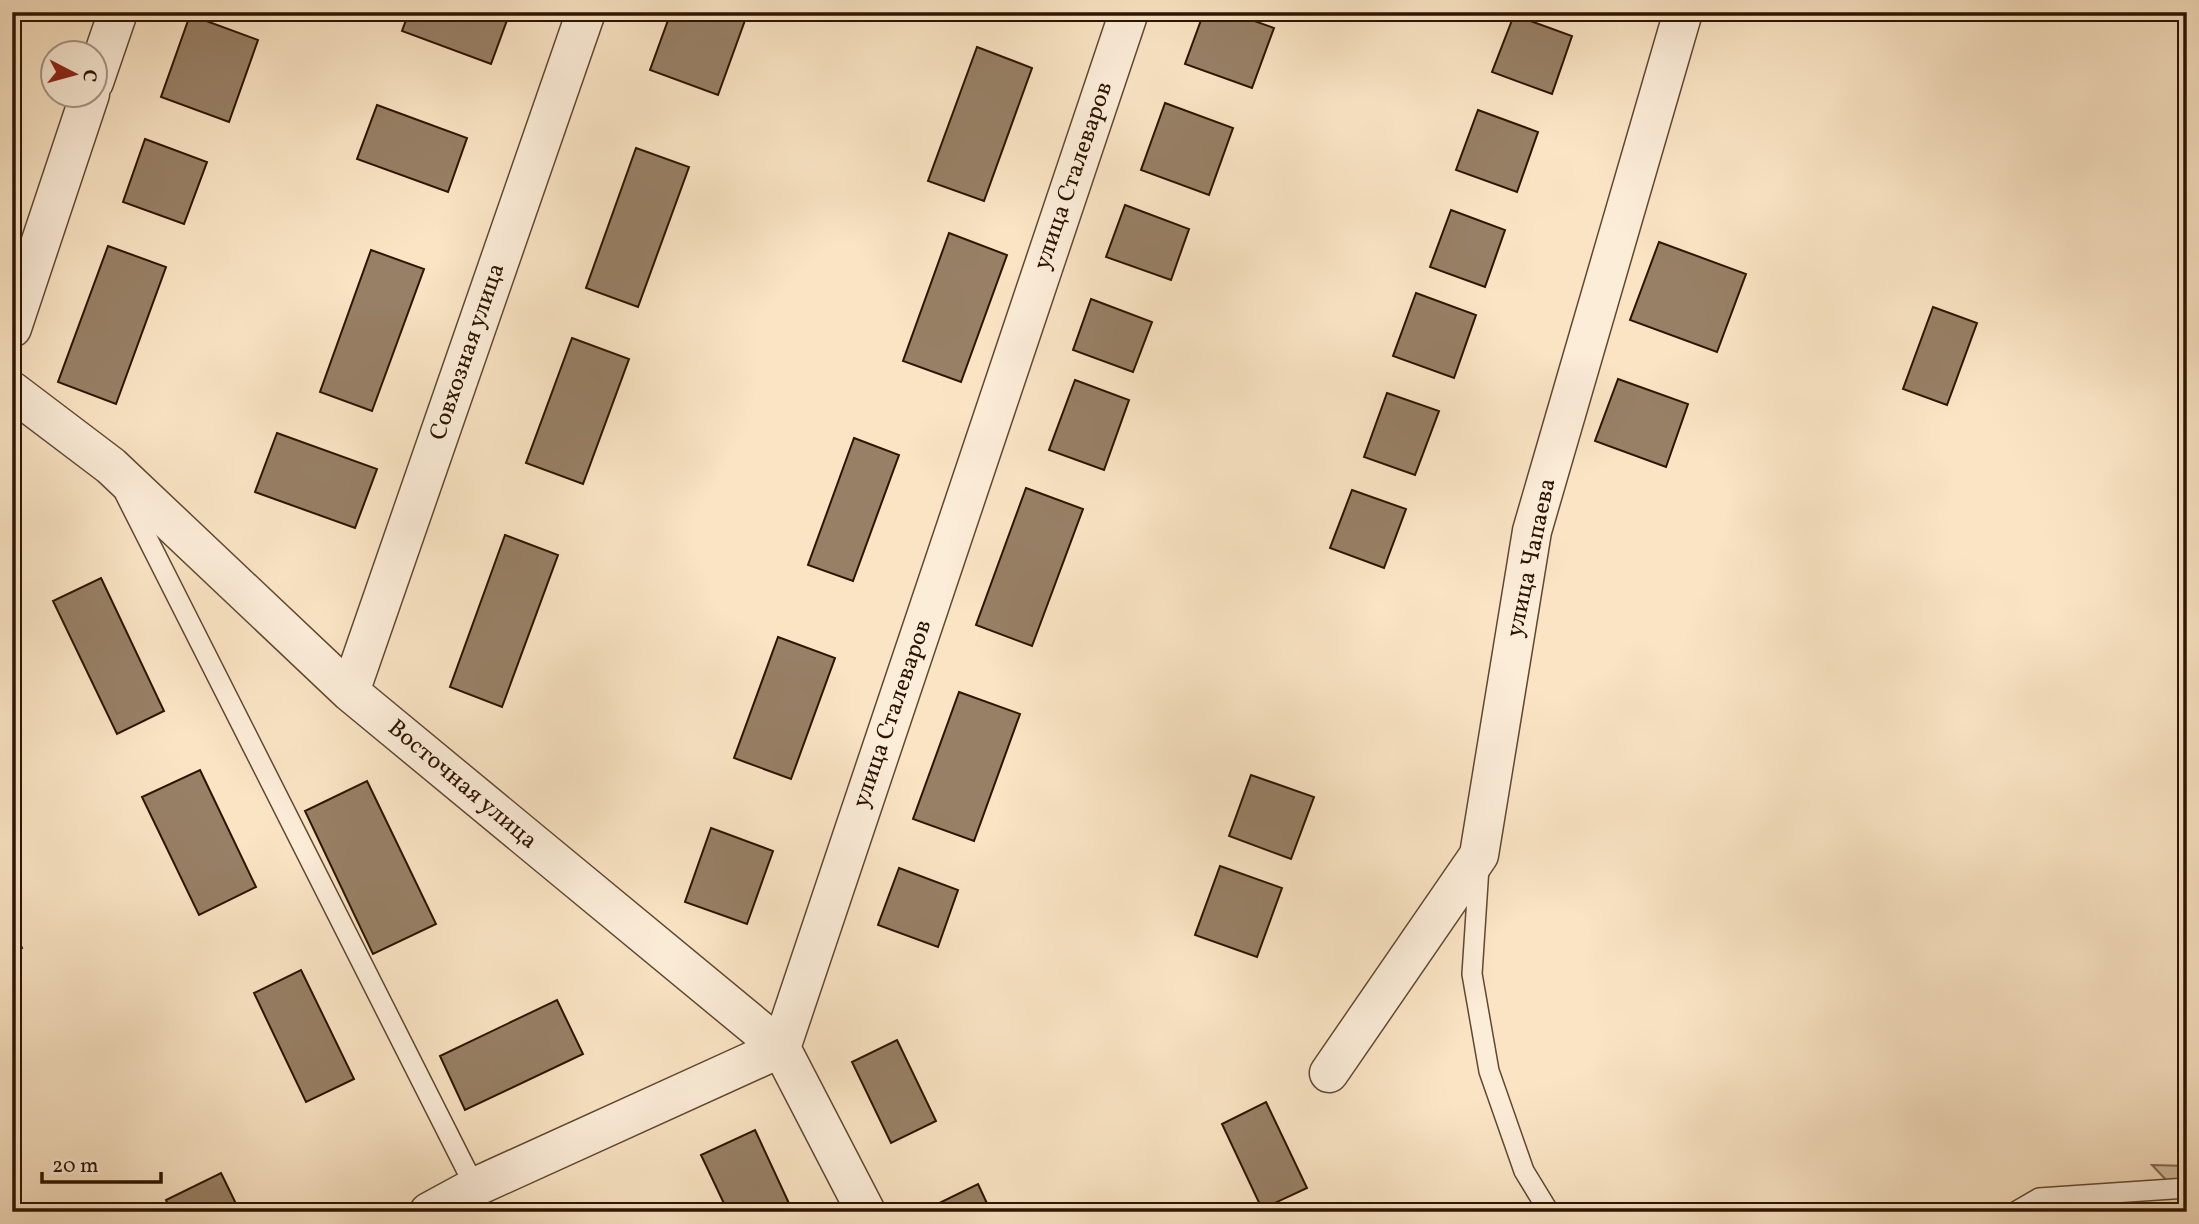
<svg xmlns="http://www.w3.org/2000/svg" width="2199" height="1224" viewBox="0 0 2199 1224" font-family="Vollkorn,serif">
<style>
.green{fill:#d7c1a3;stroke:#826a52;stroke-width:2}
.building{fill:#988066;stroke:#2d1400;stroke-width:2}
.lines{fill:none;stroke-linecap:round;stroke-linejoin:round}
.service-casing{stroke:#604831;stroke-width:22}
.minor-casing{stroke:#604831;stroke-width:41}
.service{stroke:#fcedd9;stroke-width:19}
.minor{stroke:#fcedd9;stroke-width:38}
.labels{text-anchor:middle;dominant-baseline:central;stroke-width:5;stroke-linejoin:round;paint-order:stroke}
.street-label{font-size:24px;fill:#2d1400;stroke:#fcedd9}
</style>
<rect width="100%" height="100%" fill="#fae4c4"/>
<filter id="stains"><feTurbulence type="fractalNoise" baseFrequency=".00286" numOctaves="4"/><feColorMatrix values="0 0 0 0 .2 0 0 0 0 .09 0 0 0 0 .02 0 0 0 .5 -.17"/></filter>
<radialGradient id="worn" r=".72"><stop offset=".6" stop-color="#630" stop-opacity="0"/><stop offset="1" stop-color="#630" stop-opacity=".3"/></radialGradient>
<path class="green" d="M2152,1165L2187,1166V1202Z"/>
<path class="building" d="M12,12H24L15,37L12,36Z
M409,12H510L491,64L402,31Z
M671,12H748L718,95L650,70Z
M1204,12H1229L1274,28L1252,88L1185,64Z
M190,15L258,40L229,122L161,97Z
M1514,15L1572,36L1552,94L1492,72Z
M977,47L1032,68L984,201L928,181Z
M1165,103L1233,128L1209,195L1141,170Z
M377,105L467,138L448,192L357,159Z
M1478,110L1538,132L1517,192L1456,170Z
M145,139L207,162L184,224L123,202Z
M636,148L689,167L638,307L586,288Z
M1125,205L1189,229L1171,280L1106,257Z
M1451,210L1505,230L1485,287L1430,267Z
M949,233L1007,255L961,382L903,361Z
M1659,242L1746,274L1717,352L1630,320Z
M108,246L166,267L116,404L58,382Z
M371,250L424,269L372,411L320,392Z
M1416,293L1476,315L1454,378L1393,356Z
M1091,299L1152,322L1133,372L1073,350Z
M1933,307L1977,323L1947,405L1903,389Z
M572,338L629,359L583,484L526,463Z
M1618,379L1688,404L1666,467L1595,441Z
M1075,380L1129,400L1104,470L1049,450Z
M1387,393L1439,411L1415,475L1364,457Z
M277,433L377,469L355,528L255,492Z
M854,438L899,455L853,581L808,565Z
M1026,488L1083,509L1032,646L976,625Z
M1352,490L1406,509L1384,568L1330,548Z
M505,535L558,555L502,707L450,687Z
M101,578L164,711L117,734L53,601Z
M778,637L835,658L791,779L734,758Z
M959,692L1020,714L974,841L913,819Z
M200,770L256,887L199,915L142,797Z
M1251,775L1314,797L1291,859L1229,836Z
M367,781L436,924L373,954L305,811Z
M711,828L773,851L747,924L685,902Z
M1220,866L1282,888L1257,957L1195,935Z
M899,868L958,890L938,947L878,925Z
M12,927L22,948L12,953Z
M301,970L354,1079L306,1102L254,993Z
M557,1000L583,1054L465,1110L440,1056Z
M897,1040L936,1121L891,1143L852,1062Z
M1266,1102L1307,1188L1262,1209L1222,1124Z
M755,1130L793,1212H728L701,1155Z
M221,1173L240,1212H171L166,1200Z
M978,1184L991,1212H921Z"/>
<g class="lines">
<defs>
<path id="service" d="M125,494L475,1187
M1479,867L1472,974L1489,1071L1524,1171L1549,1212
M2015,1212L2039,1198L2187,1188"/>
<path id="minor" d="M94,82L118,12
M12,328L90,94
M12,391L111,466L350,692L781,1048L866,1212
M350,692L586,12
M1329,1073L1479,855L1532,531L1683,12
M429,1212L475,1187L781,1048L1129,12"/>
</defs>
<use href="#service" class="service-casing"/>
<use href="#minor" class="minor-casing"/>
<use href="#service" class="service"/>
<use href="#minor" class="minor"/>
</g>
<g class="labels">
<g class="street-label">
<text transform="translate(1074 176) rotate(-71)">улица Сталеваров</text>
<text transform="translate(468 352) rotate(-71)">Совхозная улица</text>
<text transform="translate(1532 558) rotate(-78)">улица Чапаева</text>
<text transform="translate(893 714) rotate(-71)">улица Сталеваров</text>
<text transform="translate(462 785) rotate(40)">Восточная улица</text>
</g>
</g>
<rect width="2199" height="1224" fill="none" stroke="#fae4c4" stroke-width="42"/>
<rect x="14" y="14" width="2171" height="1196" fill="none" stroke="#2d1400" stroke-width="3.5"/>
<rect x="21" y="21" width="2157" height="1182" fill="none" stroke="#2d1400" stroke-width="2"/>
<g transform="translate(74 74) rotate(96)"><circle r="33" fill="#fcedd9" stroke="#a99682" stroke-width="2"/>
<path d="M0-5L12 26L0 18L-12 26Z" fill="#8f2418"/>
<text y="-10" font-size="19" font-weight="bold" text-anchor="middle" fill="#2d1400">С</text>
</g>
<path d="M42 1172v10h119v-10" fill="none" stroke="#2d1400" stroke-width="3.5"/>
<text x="52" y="1172" font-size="21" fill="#2d1400" stroke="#fcedd9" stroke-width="5" paint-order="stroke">20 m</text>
<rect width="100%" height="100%" filter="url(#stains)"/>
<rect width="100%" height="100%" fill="url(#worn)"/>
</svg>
